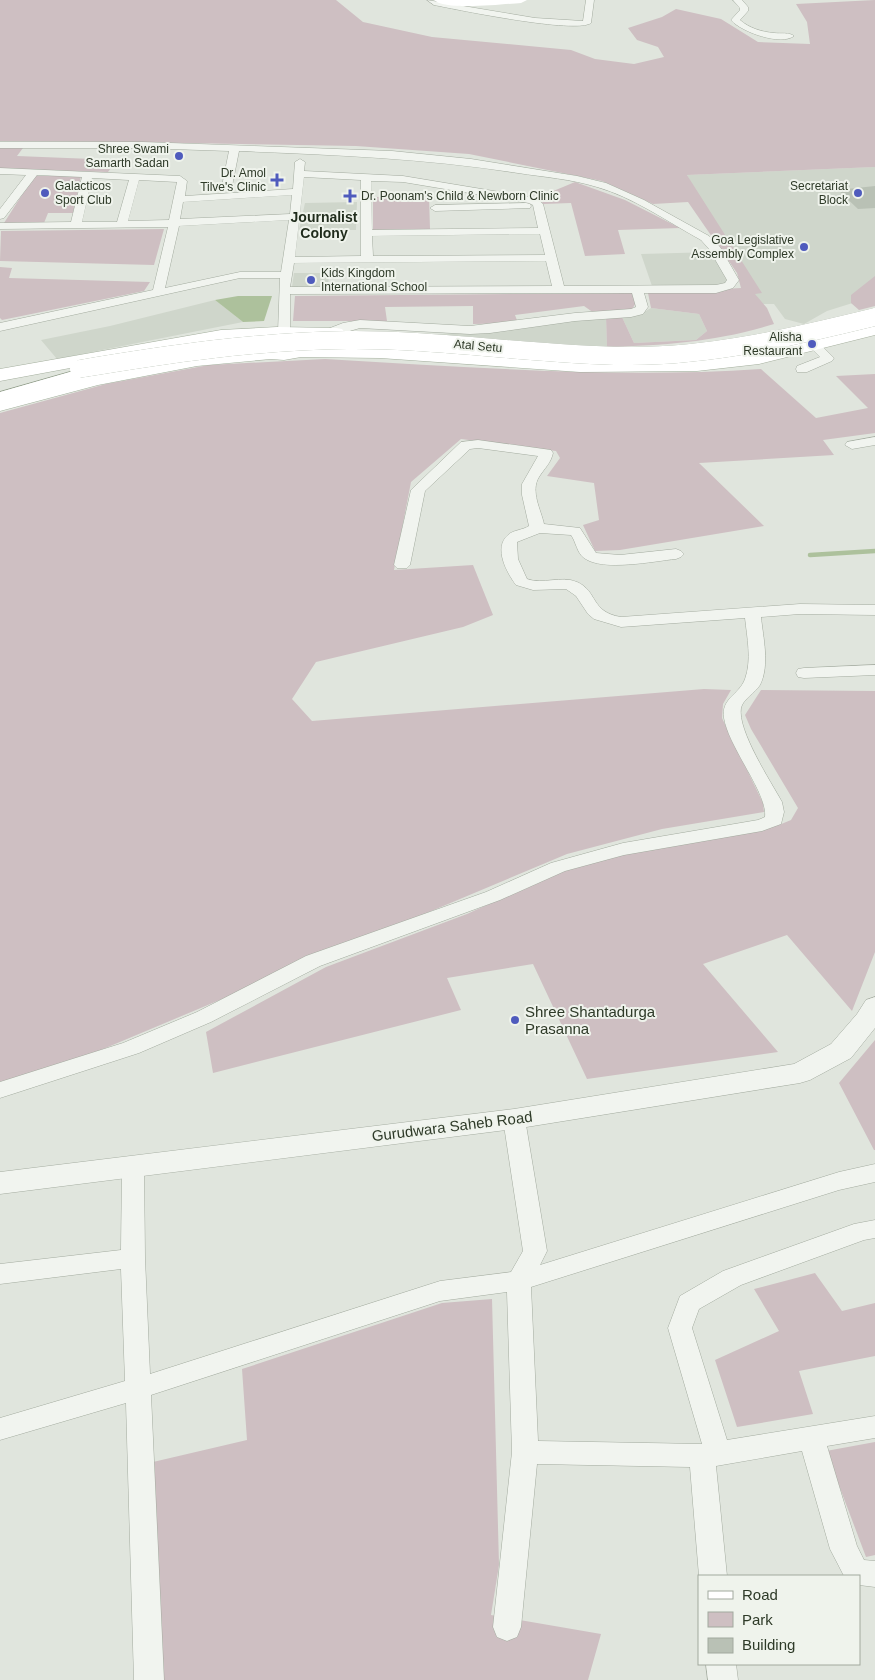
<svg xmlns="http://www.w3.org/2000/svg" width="875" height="1680" viewBox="0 0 875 1680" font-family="Helvetica,sans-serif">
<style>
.built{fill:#cfd6cb}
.green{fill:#cebfc2}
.water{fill:#adc19c}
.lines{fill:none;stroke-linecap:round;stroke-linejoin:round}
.stream{stroke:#adc19c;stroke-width:4.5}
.building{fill:#b9c1b5}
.minor-casing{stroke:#a3ab9f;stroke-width:1}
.tertiary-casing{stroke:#a3ab9f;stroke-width:1}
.primary-casing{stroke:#a4af9e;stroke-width:1}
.trunk-casing{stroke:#8d9a86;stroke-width:1}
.minor{fill:#f1f4ef;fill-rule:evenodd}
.tertiary{fill:#f1f4ef;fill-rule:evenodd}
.secondary{fill:#fff;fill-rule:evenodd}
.primary{fill:#fff;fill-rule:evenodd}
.trunk{fill:#fff;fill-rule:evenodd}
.trunk-bridge-casing{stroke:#8d9a86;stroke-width:18;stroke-linecap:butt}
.trunk-bridge{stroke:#fff;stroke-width:18}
.poi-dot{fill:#4f5bbd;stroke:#eff3ec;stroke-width:2}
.labels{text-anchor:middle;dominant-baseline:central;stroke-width:4;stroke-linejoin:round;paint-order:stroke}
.far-poi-label{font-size:12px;fill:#2e3a28;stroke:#eff3ec;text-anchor:end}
.far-street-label{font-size:12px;fill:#2e3a28;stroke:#eff3ec}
.far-neighbourhood-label{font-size:14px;font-weight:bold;fill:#1f2b1b;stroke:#eff3ec}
.poi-label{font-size:15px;fill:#2e3a28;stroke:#eff3ec;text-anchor:start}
.street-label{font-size:15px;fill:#2e3a28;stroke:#eff3ec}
</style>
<rect width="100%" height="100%" fill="#e0e5dd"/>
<path class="built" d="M875,167V296L827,311L804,324L785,319L774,304H758L687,175Z
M357,202L356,230H299L305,203Z
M713,252L728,280L724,285L652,286L641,254Z
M294,273H329L328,287H292Z
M215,300L243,322L57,359L41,340L110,326Z
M651,308L699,314L707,331L696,340L634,343L622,317L642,313Z
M606,317L607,347L437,338L438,334L487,332Z"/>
<path class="green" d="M0,0H336L363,22L432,37L571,50L595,59L634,64L664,57L658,47L637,40L628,28L662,17L676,9L721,19L758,42L810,44L807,22L796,4L875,0V167L687,175L762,293L755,294L767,308L774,324C715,342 668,345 607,347L606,317H622L634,343L696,340L707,331L699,314L651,308L648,293L741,288L737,273L688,202L653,204L602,181L469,154L356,146L127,142L0,141Z
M0,147L23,148L17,156L117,160L108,172L0,169Z
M34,176H81L73,213H48L44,223H4Z
M575,182L625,200L680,228L618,230L625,254L585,256L571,203L543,204L539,197Z
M429,196L430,229L373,230V197Z
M164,229L154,265L0,261L1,231Z
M0,267L12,268L9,278L150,282L144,291L2,320L0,318Z
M875,276V306L859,310L851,303V295Z
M633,293L636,303L632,309L594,313L584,306L515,315L518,323L473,324V306L385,307L387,321H293L295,296Z
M325,359C470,367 615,379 761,369L816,418L868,408L836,376L875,374V433L823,440L834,455L699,463L764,526L620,550L595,551L583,525L599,520L594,483L547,476L560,458L556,451L461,439L411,482L394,570L473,565L493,615L463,627L316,662L292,699L312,721L704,689L731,690L723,704L722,718L763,803L764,812L662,829L567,854L58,1068L0,1082V413L106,384L209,365Z
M761,690L875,691V952L852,1011L787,935L703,964L778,1052L587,1079L533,964L447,978L461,1010L213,1073L206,1032L326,967L467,914L562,871L633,851L779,825L791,820L798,808L751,729L745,715Z
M875,1040V1150H874L839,1083Z
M815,1273L842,1311L875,1303V1356L799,1371L813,1414L737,1427L715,1360L779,1331L754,1289Z
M492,1299L499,1565L491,1615L601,1634L588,1680H160L153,1462L247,1440L242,1369L442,1303Z
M875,1442V1555L866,1557L826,1451Z"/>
<path class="water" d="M238,296H272L264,321L243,322L215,300Z"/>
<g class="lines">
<path class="stream" d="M810,555L875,551"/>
</g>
<path class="building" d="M875,186V208L858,209L838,190Z"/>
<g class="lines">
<defs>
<path id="minor" d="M427,0L535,18L583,21L586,0H594L591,23C576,34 459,10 434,5Z
M733,0H742L748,7V11L740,20C749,28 762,32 774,33C781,34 789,32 794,36C781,46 741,32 731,20L740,10V8Z
M0,142H142L392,151L471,159L577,176L606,183L644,200L709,236L720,247L739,280L733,288L716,293H644L648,307L643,314L631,317L575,321L490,333L470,334L360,328L329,337L323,333L325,330L343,323L360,320L470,326L575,313L631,309L636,307L632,293L290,294V332L284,336L278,332L280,278H240L0,331V323L153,290L168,227L0,229V223L71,222L82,177L37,175L4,218L0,219V209L26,175L0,174V168L180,176L187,181L185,196L293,189L295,162L300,159L305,162L304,171L403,176L536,198L543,204L564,286L716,285L725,283L727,280L709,249L701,240C668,222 633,197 597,187C571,179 544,177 518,173C424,158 333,155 239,151L232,186L227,189L222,186L229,151L142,148H0ZM304,177L361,180V256L295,257ZM92,178L129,180L117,222H82ZM139,180L177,182L169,220L128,221ZM371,181L403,182L529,203L533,205L538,228L372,230ZM292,195L290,214L180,219L183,202ZM289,220L281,272H240L165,288L179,226ZM540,234L545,255L373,256L372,236ZM546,261L552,286L290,287L294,263Z
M526,203L530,204L531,206L530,208L435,211L430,208L435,205Z
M815,342L819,343L834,358L832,361L807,372H797L796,369L797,366L820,357L809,346Z
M875,437V445L852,449L845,445L847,442Z
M478,440L551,450L553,453C551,463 544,469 539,477C530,491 541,510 544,524L580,528L596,553L620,555L676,549L681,551L684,554L681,557L676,559C654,561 603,572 584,558C577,553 576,542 571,535L540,533L517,542L518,559L527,579C543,585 561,575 577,582C598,591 590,612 621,617L800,604L875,605V615L800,614L761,617C763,637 770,665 760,685C755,693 743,699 741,708C737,730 771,782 782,802L784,812L781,824L762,831L624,855L565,871L500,900L320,966L211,1022L139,1053L0,1098V1082L123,1043L197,1012L306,956L486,892L551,863L623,843L758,820L765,817C768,794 729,748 724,718C721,698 739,695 745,679C752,660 747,637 745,618L621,627L594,619L588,614L576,596L566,589L533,590L516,585C507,573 493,548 508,535C513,530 523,530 529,526L522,495V484L538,456L478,448L470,449L425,491L410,565L407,568H397L394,565L411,490L461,442Z
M875,665V675L804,678L798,677L796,673L798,669L804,668Z
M514,1111L522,1113L525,1119L547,1251L540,1265L839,1172L875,1164V1182L839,1190L531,1287L538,1441L702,1444L668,1328L680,1296L723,1271L854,1224L875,1220V1238L864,1240L741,1285L699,1309L692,1328L727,1440L875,1416V1438L827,1446L857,1546L864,1560L875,1561V1587L859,1585V1576H844L830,1549L802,1451L716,1466L727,1576H699L690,1467L537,1464L521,1627L517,1637L507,1641L497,1637L493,1627L512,1452L507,1292L440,1301L151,1395L164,1680H134L126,1403L0,1440V1418L125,1381L121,1269L0,1284V1264L121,1250L122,1166L125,1160L133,1157L141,1160L144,1166L145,1258L150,1374L440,1281L511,1272L523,1251L503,1119L506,1113Z
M706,1664H736L738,1680H708Z"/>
<path id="tertiary" d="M875,997V1028L851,1058L810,1080L800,1083L514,1129L0,1194V1172L514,1109L794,1064L831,1044L857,1014L866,1000Z"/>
<path id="primary" d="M875,325V335L759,364L697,371L580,372L380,358L301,357L284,360L271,359L197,366L98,385L0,411V399L97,374L197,354L251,349L249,346L252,339L221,340L0,381V369L221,330L277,327L336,328L342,329L345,333L342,337L320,338L322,341L320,346C446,346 572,369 697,359C758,355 816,339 875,325ZM280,337L296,338L303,343C294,351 278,351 268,345L269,341Z"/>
<path id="trunk" d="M80,369L87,371L89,375L87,379L0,404V392Z"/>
</defs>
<use href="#minor" class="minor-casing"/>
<use href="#tertiary" class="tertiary-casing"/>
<use href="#primary" class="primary-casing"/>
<use href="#trunk" class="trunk-casing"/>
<use href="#minor" class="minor"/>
<use href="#tertiary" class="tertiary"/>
<path class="secondary" d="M434,0H527L521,3C504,4 445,11 434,0Z"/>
<use href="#primary" class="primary"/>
<use href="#trunk" class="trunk"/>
<defs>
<path id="trunk-bridge" d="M79,369C168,354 257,341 347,340C440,339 532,355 625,356C709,357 793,337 875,317"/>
</defs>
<use href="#trunk-bridge" class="trunk-bridge-casing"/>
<use href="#trunk-bridge" class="trunk-bridge"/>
</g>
<g class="poi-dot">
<circle cx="179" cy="156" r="5"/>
<path d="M274.5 172.5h5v5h5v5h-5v5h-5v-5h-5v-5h5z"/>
<circle cx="45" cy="193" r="5"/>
<circle cx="858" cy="193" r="5"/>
<path d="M347.5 188.5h5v5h5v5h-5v5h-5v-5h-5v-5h5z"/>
<circle cx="804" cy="247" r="5"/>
<circle cx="311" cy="280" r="5"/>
<circle cx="812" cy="344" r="5"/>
<circle cx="515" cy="1020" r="5"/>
</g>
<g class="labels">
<g class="far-poi-label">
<text x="169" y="149">Shree Swami<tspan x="169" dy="14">Samarth Sadan</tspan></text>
<text x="266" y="173">Dr. Amol<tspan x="266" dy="14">Tilve's Clinic</tspan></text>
<text x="55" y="186" text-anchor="start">Galacticos<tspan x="55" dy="14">Sport Club</tspan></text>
<text x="848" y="186">Secretariat<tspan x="848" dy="14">Block</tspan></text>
<text x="361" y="196" text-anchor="start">Dr. Poonam's Child &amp; Newborn Clinic</text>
<text x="794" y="240">Goa Legislative<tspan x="794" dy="14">Assembly Complex</tspan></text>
<text x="321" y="273" text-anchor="start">Kids Kingdom<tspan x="321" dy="14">International School</tspan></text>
<text x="802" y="337">Alisha<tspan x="802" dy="14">Restaurant</tspan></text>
</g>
<g class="far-street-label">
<text transform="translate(478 346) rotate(5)">Atal Setu</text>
</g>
<g class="far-neighbourhood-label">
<text x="324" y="217">Journalist<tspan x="324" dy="16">Colony</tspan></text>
</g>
<g class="poi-label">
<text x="525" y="1011">Shree Shantadurga<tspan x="525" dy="17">Prasanna</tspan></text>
</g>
<g class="street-label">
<text transform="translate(452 1126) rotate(-7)">Gurudwara Saheb Road</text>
</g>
</g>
<rect x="698" y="1575" width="162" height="90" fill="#eff3ec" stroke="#a2a99e"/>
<rect x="708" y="1591" width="25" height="8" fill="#ffffff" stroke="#a2a99e"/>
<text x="742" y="1600" font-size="15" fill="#2e3a28">Road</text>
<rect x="708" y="1612" width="25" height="15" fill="#cebfc2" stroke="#a2a99e"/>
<text x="742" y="1625" font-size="15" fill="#2e3a28">Park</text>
<rect x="708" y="1638" width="25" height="15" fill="#b9c1b5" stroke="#a2a99e"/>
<text x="742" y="1650" font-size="15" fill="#2e3a28">Building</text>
</svg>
